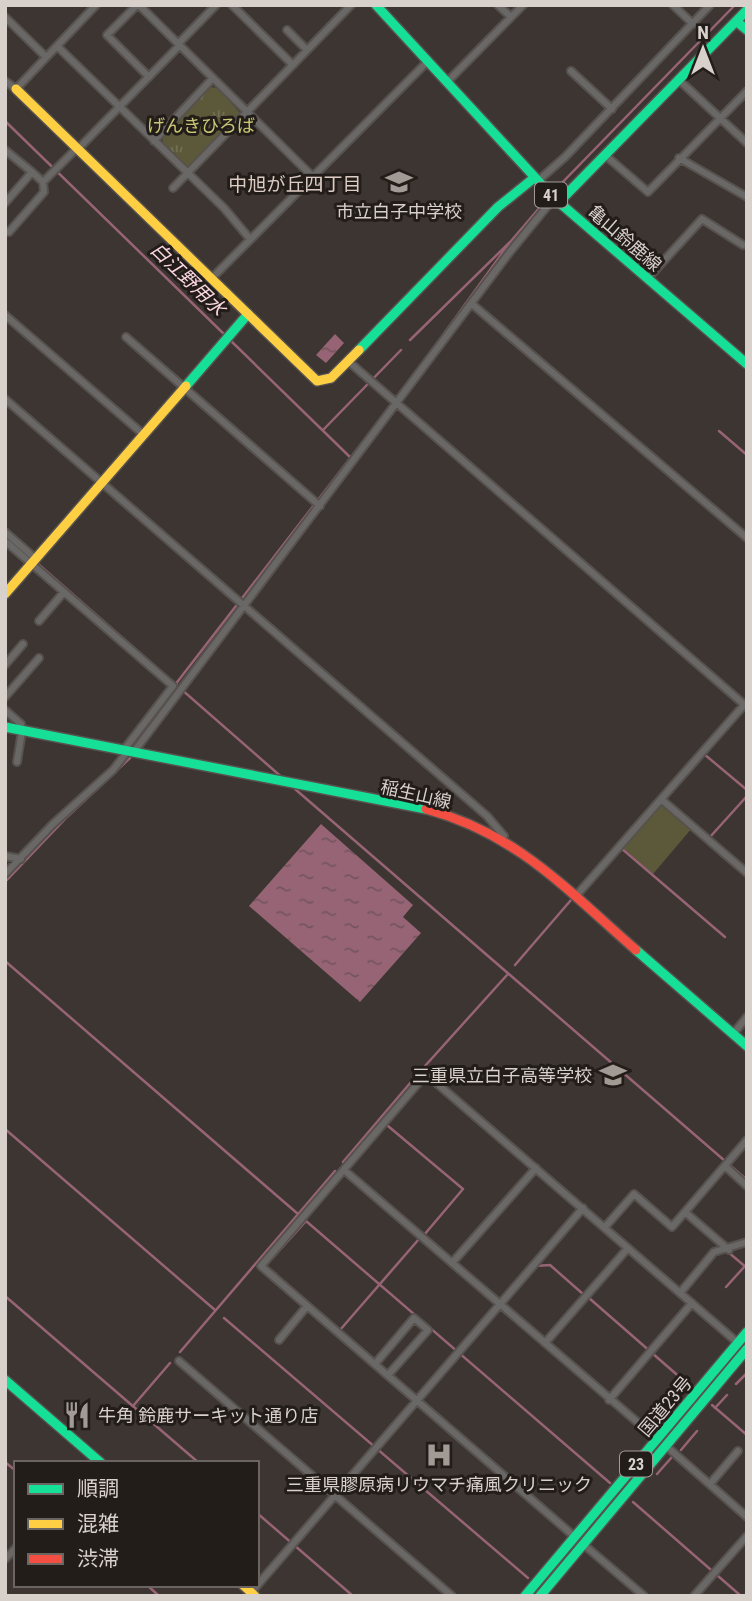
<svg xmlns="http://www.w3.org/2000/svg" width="752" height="1601" viewBox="0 0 752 1601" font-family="'Roboto Condensed','Noto Sans JP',sans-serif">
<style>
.green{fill:#5b5939}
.park{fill:url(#park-tufts)}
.water{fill:url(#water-ripples)}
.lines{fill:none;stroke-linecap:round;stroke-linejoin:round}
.stream{stroke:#976475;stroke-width:2.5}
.street-casing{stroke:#57524e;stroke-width:10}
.fast-casing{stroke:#57524e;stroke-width:12}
.slow-casing{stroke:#57524e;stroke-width:12}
.jam-casing{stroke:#57524e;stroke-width:12}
.street{stroke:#6a6866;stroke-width:6}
.fast{stroke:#16e098;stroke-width:9}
.slow{stroke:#ffcf43;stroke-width:9}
.jam{stroke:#f24e42;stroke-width:9}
.labels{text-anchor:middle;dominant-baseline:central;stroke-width:6;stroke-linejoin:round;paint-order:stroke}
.shield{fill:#231d1a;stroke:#a29a96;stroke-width:2}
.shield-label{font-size:16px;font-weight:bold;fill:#d8d0cb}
.park-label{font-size:18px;fill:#cac876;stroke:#231d1a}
.poi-label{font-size:18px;fill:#d8d0cb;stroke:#231d1a}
.street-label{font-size:18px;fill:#d8d0cb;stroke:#231d1a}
.neighbourhood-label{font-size:19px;fill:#ddccc3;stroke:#231d1a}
.water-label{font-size:19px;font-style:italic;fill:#fbd7e2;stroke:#231d1a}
</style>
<defs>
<pattern id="park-tufts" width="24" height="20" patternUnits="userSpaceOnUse" patternTransform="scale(1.75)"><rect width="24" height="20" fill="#5b5939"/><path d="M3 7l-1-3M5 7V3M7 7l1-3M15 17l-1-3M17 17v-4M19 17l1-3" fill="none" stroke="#727054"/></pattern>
<pattern id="water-ripples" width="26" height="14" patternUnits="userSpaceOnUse" patternTransform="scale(1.75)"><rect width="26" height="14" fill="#976475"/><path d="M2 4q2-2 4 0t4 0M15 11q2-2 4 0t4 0" fill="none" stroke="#75555f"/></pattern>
</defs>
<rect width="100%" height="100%" fill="#3c3532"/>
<path class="green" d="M661,802L692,828L653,874L622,847Z"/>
<path class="park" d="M210,87L218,88L241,114L191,166H186L163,143L162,136Z"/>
<path class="water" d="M335,334L344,343L326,363L316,355Z
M321,824L413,905L403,917L421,933L360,1002L249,906Z"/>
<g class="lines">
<path class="stream" d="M5,121L226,336
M555,190L735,5
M443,335L511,241L547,199
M230,340L351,458
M410,340L510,242
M323,430L401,350
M719,431L747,455
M37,563L285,780
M133,747L178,681L372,430
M704,754L747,790
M295,789L747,1180
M710,837L747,796
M621,848L725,937
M5,882L67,817L130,758
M5,961L298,1214
M515,965L571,900
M425,1066L507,975
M388,1126L463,1189L424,1235
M5,1129L215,1310
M343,1162L417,1075
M728,1252L747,1268
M268,1263L306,1221L610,1483
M535,1266L550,1265L583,1294
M268,1268L276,1274
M280,1278L293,1290
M726,1287L745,1266
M5,1296L199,1463
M589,1298L691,1387
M224,1318L528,1578
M340,1330L419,1239
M180,1352L335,1171
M736,1384L747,1373
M712,1405L747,1435
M133,1406L170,1363
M715,1408L727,1395
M681,1450L697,1431
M5,1462L16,1471
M657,1474L672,1457
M633,1502L741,1596
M257,1513L353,1596
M147,1585L159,1596"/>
<defs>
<path id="street" d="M137,5L107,35L149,77
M139,5L313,177
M232,5L293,65
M498,5L511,17
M673,5L693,24
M5,17L46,57
M287,30L307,50
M178,44L216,5
M57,46L224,208L250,239
M571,71L612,109
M679,80L747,143
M5,81L16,89L96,5
M447,82L523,5
M154,141L213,78
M78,149L179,46
M5,150L32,172L5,203
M605,155L648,192L747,91
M679,158L747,197
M32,172L43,182L77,148
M540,179L565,157L710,5
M173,188L351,5
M9,232L44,192L43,182
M212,278L428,61
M648,278L702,219L743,245
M472,304L747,538
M5,315L144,435
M126,337L320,506
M348,361L747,707
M5,399L487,816L504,836
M5,532L36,559
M5,541L173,686L123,751
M39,621L64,592
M5,665L23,644
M5,697L39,658
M5,710L21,724
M133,753L509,253L554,198
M17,762L22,731
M662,800L747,873
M5,856L21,859
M5,874L53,824L113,770L127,752
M575,897L744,705
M733,1034L747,1017
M725,1166L747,1186
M344,1170L657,1439
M685,1212L729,1250
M605,1227L634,1194L672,1227L747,1140
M452,1263L536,1168
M680,1293L714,1252L747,1242
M279,1340L307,1306
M545,1343L628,1248
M179,1361L452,1596
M375,1364L414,1318L428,1330L388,1375
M609,1400L692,1303
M666,1446L747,1517
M710,1484L738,1451
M575,1537L261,1266L426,1074L738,1343
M583,1544L644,1596
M5,1559L16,1548
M248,1596L583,1208
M694,1596L747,1536"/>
<path id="fast" d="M376,5L554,198L747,364
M736,21L747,30
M559,202L747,10
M359,350L498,207L534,178
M186,386L248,314
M5,727L426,809
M636,950L747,1046
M5,1380L101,1463
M525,1596L747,1332
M540,1596L747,1349"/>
<path id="slow" d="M16,89L317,381L331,378L359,350
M5,594L186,386
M243,1585L255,1596"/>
<path id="jam" d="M426,809C518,834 567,890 636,950"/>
</defs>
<use href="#street" class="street-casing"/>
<use href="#fast" class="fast-casing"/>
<use href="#slow" class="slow-casing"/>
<use href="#jam" class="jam-casing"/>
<use href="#street" class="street"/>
<use href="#fast" class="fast"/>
<use href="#slow" class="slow"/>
<use href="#jam" class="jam"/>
</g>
<defs>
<symbol id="school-bare" viewBox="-9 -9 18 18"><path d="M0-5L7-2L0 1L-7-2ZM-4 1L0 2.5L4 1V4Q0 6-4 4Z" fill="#a19a95" stroke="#231d1a" stroke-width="2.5" paint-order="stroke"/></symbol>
<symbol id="restaurant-bare" viewBox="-9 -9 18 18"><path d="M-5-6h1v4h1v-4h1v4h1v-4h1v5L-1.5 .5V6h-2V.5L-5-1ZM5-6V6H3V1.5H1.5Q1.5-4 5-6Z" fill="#a19a95" stroke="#231d1a" stroke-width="2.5" paint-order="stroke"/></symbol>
<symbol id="hospital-bare" viewBox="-9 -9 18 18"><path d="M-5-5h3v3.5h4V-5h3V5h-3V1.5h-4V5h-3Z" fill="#a19a95" stroke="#231d1a" stroke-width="2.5" paint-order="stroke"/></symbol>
</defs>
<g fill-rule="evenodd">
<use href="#school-bare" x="380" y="163" width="38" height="38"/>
<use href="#school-bare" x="594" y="1056" width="38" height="38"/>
<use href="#restaurant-bare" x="58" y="1396" width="38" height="38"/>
<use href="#hospital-bare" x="420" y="1436" width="38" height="38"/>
</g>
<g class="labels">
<g class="shield">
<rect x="535" y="182.5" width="32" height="25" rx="5"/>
<rect x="620" y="1451.5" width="32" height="25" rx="5"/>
</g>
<g class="shield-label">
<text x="551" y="195">41</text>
<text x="636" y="1464">23</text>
</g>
<g class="park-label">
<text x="201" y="125">げんきひろば</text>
</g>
<g class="poi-label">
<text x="399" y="211">市立白子中学校</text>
<text x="592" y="1075" text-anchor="end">三重県立白子高等学校</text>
<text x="98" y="1415" text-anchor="start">牛角 鈴鹿サーキット通り店</text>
<text x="439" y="1484">三重県膠原病リウマチ痛風クリニック</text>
</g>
<g class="street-label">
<text transform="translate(625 238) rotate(41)">亀山鈴鹿線</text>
<text transform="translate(416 794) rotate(13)">稲生山線</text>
<text transform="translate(665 1406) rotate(-50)">国道23号</text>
</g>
<g class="neighbourhood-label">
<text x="295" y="184">中旭が丘四丁目</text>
</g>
<g class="water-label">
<text transform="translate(188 279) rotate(44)">白江野用水</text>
</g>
</g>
<rect width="752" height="1601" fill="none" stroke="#d8d0cb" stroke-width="14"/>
<rect x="14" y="1461" width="245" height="126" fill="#231d1a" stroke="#6b6561" stroke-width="2"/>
<rect x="28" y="1484" width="35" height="10" fill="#16e098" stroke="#6b6561" stroke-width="2"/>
<text x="77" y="1496" font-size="21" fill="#d8d0cb">順調</text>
<rect x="28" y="1519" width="35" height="10" fill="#ffcf43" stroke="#6b6561" stroke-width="2"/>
<text x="77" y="1531" font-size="21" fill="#d8d0cb">混雑</text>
<rect x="28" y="1554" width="35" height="10" fill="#f24e42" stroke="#6b6561" stroke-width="2"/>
<text x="77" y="1566" font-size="21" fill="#d8d0cb">渋滞</text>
<g transform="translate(703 49)" stroke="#231d1a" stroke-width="5" paint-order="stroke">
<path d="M0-5L12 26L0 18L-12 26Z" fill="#d8d0cb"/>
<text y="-10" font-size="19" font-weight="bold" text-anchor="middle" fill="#d8d0cb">N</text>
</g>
</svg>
